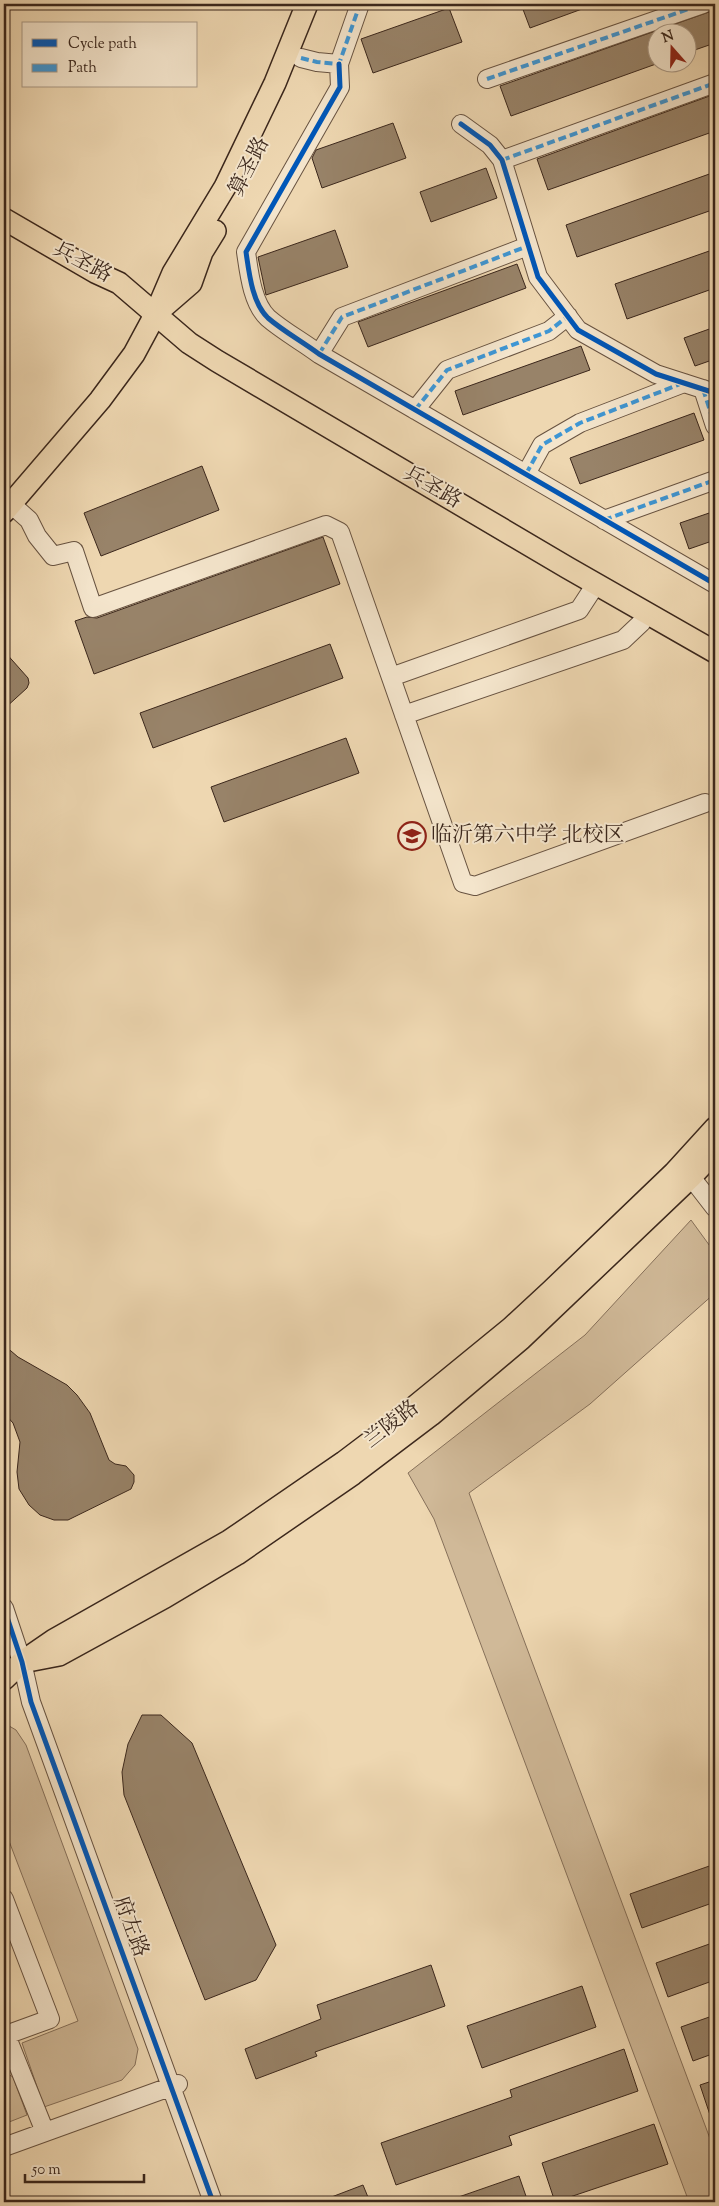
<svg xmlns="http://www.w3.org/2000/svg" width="719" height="2206" viewBox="0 0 719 2206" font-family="'Sorts Mill Goudy','Noto Serif SC',serif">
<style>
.green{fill:#d0b998;stroke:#86705a}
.building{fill:#988369;stroke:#3b271c}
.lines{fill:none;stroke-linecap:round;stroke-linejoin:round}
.minor-casing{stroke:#685341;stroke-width:20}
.major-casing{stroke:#3b271c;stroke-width:24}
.minor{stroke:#f4e5cc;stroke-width:18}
.major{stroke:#eed7b1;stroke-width:21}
.quiet{stroke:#3e96d4;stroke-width:4;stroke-dasharray:8 4;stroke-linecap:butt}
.cycleway-casing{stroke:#f4e5cc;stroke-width:8}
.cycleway{stroke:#0057b8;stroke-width:5}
.labels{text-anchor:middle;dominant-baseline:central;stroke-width:4;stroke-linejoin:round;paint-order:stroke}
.street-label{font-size:21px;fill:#3b271c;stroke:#f4e5cc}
.poi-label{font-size:21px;fill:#3b271c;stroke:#f4e5cc;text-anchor:start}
</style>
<rect width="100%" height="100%" fill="#eed7b1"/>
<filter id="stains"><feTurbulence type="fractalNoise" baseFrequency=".004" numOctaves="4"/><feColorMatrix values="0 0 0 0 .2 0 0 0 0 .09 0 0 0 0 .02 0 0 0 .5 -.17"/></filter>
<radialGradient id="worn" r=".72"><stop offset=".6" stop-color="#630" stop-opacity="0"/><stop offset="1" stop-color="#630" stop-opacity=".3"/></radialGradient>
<path class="green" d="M691,1220L715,1253V1293L590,1404L469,1493L715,2152V2202H689L434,1519L408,1473L585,1335Z
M4,1723L16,1730L26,1745L138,2049L135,2065L122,2080L44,2107L22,2043L78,2021L4,1828Z
M6,2073L13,2077L27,2115L4,2124V2074Z"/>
<path class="building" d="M521,4H593V5L530,28Z
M449,8L462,42L373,73L361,39Z
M709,12L715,28V43L686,53V32H656V64L511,116L500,86Z
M715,94V131L548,190L537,159Z
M393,123L406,158L322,188L312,158L316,150Z
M486,168L497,198L431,222L420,192Z
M715,172V209L577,257L566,225Z
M335,230L348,267L266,295L258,257Z
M715,249V288L627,319L615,284Z
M517,264L526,288L368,347L358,322Z
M715,327V359L695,366L684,338Z
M581,346L590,370L463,415L455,391Z
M694,413L704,440L580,484L570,458Z
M202,466L219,510L101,556L84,513Z
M715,511V540L689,549L680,523Z
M323,537L340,584L94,674L75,621L87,617L97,618Z
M330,644L343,678L153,748L140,713Z
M4,651L28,678L29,683L27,688L4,709Z
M346,738L359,773L224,822L211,787Z
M4,1345L18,1357L67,1385L77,1395L90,1413L109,1460L115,1464L126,1466L134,1475V1482L131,1489L68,1520H54L40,1515L29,1505L19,1489L17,1472L20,1442L13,1423L4,1413Z
M142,1715H161L192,1743L276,1945L256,1980L205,2000L124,1795L122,1772L128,1744Z
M715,1864V1902L642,1928L630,1894Z
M715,1942V1980L668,1997L656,1963Z
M431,1965L445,2006L315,2052L317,2056L256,2079L245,2049L321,2019L317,2005Z
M582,1986L596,2027L482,2068L467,2026Z
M715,2015V2053L693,2061L681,2027Z
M624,2049L638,2091L509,2136L512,2145L396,2185L381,2143L512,2097L510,2090Z
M715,2080V2124H713L700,2085Z
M654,2124L668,2164L555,2202L542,2163Z
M519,2176L528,2202H450V2200Z
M363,2185L370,2202H321V2201Z"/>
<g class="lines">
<defs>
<path id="minor" d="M301,58L317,62L339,64L360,4
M339,64L340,87L246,252C249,272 252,303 268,318C283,331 303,342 319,354L715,584
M487,79L703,4
M461,124L490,145L502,160L538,277L578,330L656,374L715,393
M502,160L715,83
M319,354L342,317L528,246
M703,389L715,426
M415,410L447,370L549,331L568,316
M526,474L542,445L580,423L684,383
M11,504L29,520L37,536L53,556L74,551L93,608L326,525L340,532L463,883L475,886L705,803
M604,520L715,480
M391,677L579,610L596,584
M404,715L623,640L641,623L647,613
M691,1177L715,1208
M4,1608L22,1662L31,1702L213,2202
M4,1899L50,2019L6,2035L45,2132
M4,2147L178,2084"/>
<path id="major" d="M4,219L95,272L119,283L189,343L217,361L568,568L715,652
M161,309L191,283L202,252L215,231
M4,512L100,400L134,354L155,315L173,273L225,187L275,83L307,4
M33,1660L59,1655L165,1597L237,1554L353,1474L431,1415L521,1339L691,1177L715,1151
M4,1679L22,1662L54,1640L229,1541L344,1462L385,1431L511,1328L551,1291L674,1173L715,1128"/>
</defs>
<use href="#minor" class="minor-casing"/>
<use href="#major" class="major-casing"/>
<use href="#minor" class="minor"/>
<use href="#major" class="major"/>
<path class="quiet" d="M301,58L317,62L339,64L360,4
M487,79L703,4
M502,160L715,83
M319,354L342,317L528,246
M703,389L715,426
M415,410L447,370L549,331L568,316
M526,474L542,445L580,423L683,383
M604,520L715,480"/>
<defs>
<path id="cycleway" d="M339,64L340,87L246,252C249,272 252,303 268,318C283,331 303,342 319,354L715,584
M461,124L490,145L502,160L538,277L578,330L656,374L715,393
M4,1608L22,1662L31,1702L213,2202"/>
</defs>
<use href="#cycleway" class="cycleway-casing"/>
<use href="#cycleway" class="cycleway"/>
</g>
<defs>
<symbol id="school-ring" viewBox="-11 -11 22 22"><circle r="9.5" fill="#f4e5cc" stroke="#8f2418" stroke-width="1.5"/><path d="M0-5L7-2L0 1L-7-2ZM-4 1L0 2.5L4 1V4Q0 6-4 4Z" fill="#8f2418"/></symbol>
</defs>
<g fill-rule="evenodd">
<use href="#school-ring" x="396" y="820" width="32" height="32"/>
</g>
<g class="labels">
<g class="street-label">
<text transform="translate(250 167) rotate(-63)">算圣路</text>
<text transform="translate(82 263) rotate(28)">兵圣路</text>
<text transform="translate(432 488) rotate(30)">兵圣路</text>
<text transform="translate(392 1425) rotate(-38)">兰陵路</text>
<text transform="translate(130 1927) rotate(70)">府左路</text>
</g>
<g class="poi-label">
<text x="431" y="836">临沂第六中学 北校区</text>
</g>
</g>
<rect width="719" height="2206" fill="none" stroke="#eed7b1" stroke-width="20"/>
<rect x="5" y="5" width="709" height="2196" fill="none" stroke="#3b271c" stroke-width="2.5"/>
<rect x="10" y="10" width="699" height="2186" fill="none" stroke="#3b271c"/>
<rect x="22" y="22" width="175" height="65" fill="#f4e5cc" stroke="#aa9986"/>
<rect x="32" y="39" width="25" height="8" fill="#0057b8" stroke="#aa9986"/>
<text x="68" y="48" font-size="15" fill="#3b271c">Cycle path</text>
<rect x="32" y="64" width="25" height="8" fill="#3e96d4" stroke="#aa9986"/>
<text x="68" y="72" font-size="15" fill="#3b271c">Path</text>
<g transform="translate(672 48) rotate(340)"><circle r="24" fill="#f4e5cc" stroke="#aa9986"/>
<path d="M0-4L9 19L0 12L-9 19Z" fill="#8f2418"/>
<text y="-8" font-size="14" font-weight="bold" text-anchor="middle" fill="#3b271c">N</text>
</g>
<path d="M25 2174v8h119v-8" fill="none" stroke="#3b271c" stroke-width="2.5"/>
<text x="32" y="2174" font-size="15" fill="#3b271c" stroke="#f4e5cc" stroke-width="4" paint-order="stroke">50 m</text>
<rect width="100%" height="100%" filter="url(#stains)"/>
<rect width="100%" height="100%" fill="url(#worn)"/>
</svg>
